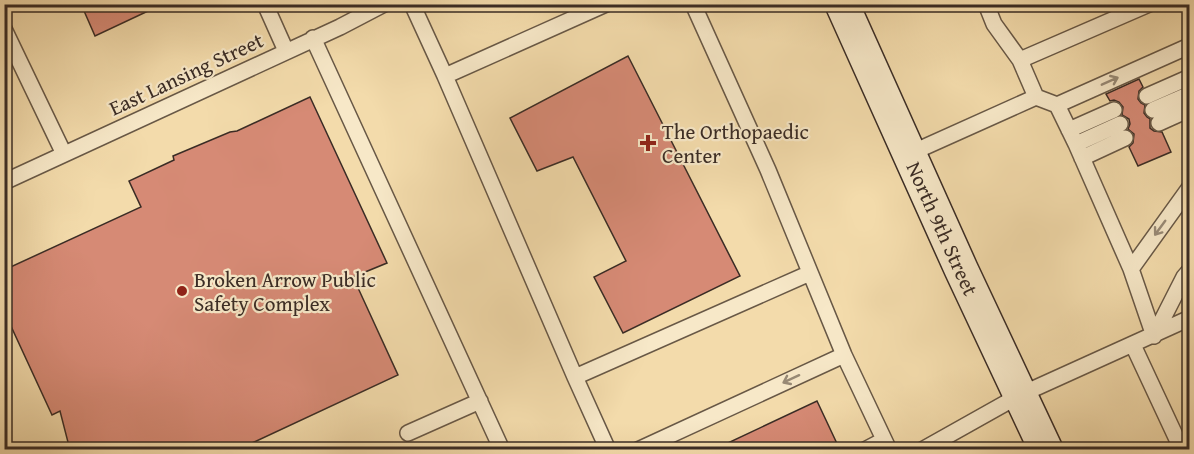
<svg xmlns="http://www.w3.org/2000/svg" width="1194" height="454" viewBox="0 0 1194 454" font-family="'Gentium Book Plus',serif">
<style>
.building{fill:#d68a75;stroke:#3a2c25;stroke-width:1.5}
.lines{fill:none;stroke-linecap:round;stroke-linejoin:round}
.service-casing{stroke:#685846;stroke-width:18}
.secondary-casing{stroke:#3a2c25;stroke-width:36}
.service{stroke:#f7e8c8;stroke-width:15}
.secondary{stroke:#f7e8c8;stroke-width:33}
.oneway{stroke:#988a76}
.poi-dot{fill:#8f2418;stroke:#f7e8c8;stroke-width:2}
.labels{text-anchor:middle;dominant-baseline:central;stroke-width:4.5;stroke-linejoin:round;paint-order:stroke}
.street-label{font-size:21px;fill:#3a2c25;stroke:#f7e8c8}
.poi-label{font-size:21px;fill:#3a2c25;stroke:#f7e8c8;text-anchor:start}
</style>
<rect width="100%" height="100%" fill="#f3dbab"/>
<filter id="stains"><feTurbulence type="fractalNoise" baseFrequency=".00333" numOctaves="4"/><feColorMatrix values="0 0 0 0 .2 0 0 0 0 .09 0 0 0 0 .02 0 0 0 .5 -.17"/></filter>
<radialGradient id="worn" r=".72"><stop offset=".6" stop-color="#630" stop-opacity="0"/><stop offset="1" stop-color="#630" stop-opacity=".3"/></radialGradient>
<path class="building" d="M81,4H163L95,36Z
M628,56L740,276L623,333L594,277L626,261L573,157L537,171L510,118Z
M1139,79L1143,87L1139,91L1138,99L1141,103L1145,105L1144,113L1147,117L1150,119V128L1154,131L1162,132L1171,152L1138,166L1129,147L1133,143L1134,134L1128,129L1130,124L1129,119L1122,115L1123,107L1119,102L1114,100L1110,101L1106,94Z
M310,97L387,263L353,277L398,375L237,450H70L60,411L52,415L4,311V270L141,207L129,181L174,160L173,156L230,132L237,131Z
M817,401L840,450H713Z"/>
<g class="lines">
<defs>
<path id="service" d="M265,4L286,51
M412,4L445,76
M606,4L445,76L575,377L608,450
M693,4L768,170L844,355L889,450
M986,4L994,24L1020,60L1149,4
M4,29L64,154
M313,38L502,450
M1147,96L1190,77
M1036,97L1057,105L1076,144L1131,269L1154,336
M1057,105L1187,47L1190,53
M1153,110L1190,94
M1159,123L1190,109
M1069,130L1114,110
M1076,144L1120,124
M909,154L1036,97L1020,60
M1082,158L1125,138
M4,182L340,27L384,4
M1131,269L1190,187
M1154,336L1184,277L1190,270
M1133,345L1182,450
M575,377L810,273
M408,433L480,401
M638,450L844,355
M865,450L884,440
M922,450L1020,395L1190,318"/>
<g id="secondary">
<path id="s1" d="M842,4L961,269L1046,450"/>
</g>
</defs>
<use href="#service" class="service-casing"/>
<use href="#secondary" class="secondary-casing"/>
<use href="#service" class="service"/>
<use href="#secondary" class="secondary"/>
</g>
<defs><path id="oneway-shaft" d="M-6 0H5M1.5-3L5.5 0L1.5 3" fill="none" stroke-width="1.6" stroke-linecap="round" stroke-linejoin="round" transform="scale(1.5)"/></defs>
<g class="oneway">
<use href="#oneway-shaft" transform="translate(1110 81) rotate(-24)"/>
<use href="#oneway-shaft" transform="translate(1160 228) rotate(126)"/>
<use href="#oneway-shaft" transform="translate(791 379) rotate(155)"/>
</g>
<g class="poi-dot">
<path d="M645 134h6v6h6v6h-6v6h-6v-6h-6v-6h6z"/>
<circle cx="182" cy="291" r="6"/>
</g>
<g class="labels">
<g class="street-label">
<text transform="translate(186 74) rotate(-25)">East Lansing Street</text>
<text stroke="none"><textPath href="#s1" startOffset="246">North 9th Street</textPath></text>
</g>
<g class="poi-label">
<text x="662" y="131">The Orthopaedic<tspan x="662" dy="24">Center</tspan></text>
<text x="194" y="279">Broken Arrow Public<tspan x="194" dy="24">Safety Complex</tspan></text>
</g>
</g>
<rect width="1194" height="454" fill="none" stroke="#f3dbab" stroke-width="24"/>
<rect x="6" y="6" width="1182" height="442" fill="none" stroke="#3a2c25" stroke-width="3"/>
<rect x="12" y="12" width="1170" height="430" fill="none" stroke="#3a2c25" stroke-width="1.5"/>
<rect width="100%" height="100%" filter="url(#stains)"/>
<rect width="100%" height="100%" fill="url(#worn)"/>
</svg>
